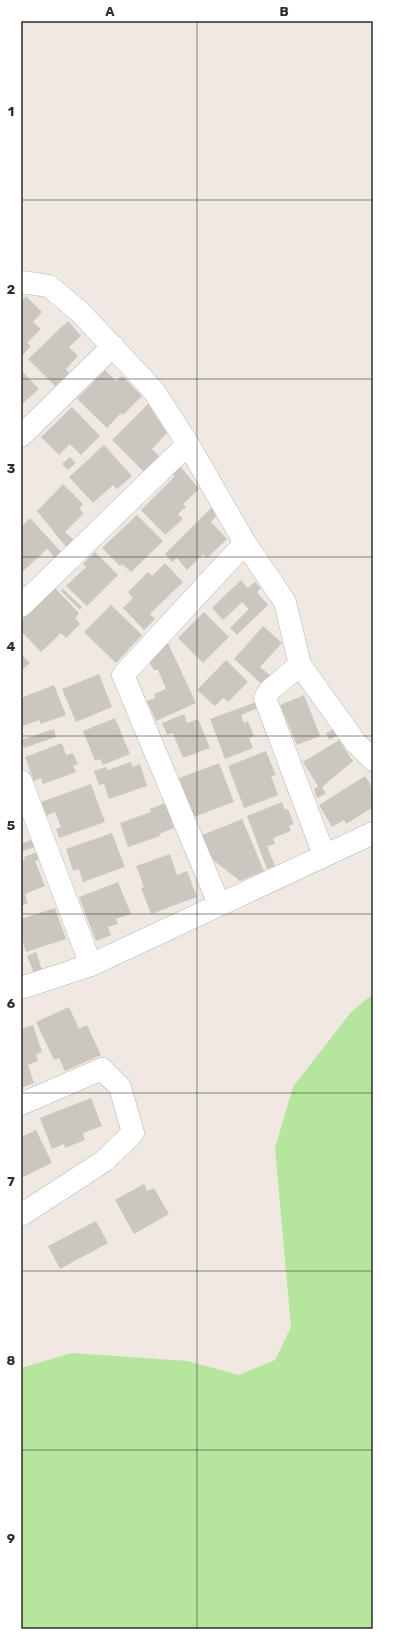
<svg xmlns="http://www.w3.org/2000/svg" width="394" height="1650" viewBox="0 0 394 1650" font-family="Rubik,sans-serif">
<style>
.green{fill:#b6e59e}
.building{fill:#cbc7bf}
.lines{fill:none;stroke-linecap:round;stroke-linejoin:round}
.minor-casing{stroke:#b4b7c1;stroke-width:23}
.tertiary-casing{stroke:#b4b7c1;stroke-width:23}
.minor{stroke:#fff;stroke-width:22}
.tertiary{stroke:#fff;stroke-width:22}
.grid{fill:none;stroke:#2e2e2e;stroke-width:1;stroke-opacity:0.55}
.neatline{fill:none;stroke:#2e2e2e;stroke-width:1.5}
.grid-label{font-size:13px;text-anchor:middle;font-weight:bold;fill:#2e2e2e}
</style>
<rect width="100%" height="100%" fill="#efe9e1"/>
<path class="green" d="M373,994V1629H21V1368L72,1353L187,1361L239,1375L275,1360L291,1327L275,1148L293,1087L351,1012Z"/>
<path class="building" d="M26,296L42,312L33,322L41,329L27,343L31,346L21,357V301Z
M68,321L81,336L69,347L78,356L66,369L69,373L55,386L28,359Z
M21,370L39,389L21,405Z
M105,370L116,381L122,376L142,396L123,415L121,413L107,428L77,399Z
M148,404L167,433L152,449L160,457L144,472L112,440Z
M72,407L100,436L81,455L70,444L59,455L41,437Z
M104,445L132,476L117,489L113,485L93,503L69,477Z
M70,457L76,463L68,470L62,464Z
M180,466L199,489L183,504L186,507L178,514L183,519L165,535L141,510L175,476L172,473Z
M63,484L83,504L79,509L84,513L65,532L75,541L67,548L37,511Z
M213,506L218,514L211,522L227,539L207,558L203,554L187,570L177,558L172,562L165,554Z
M137,515L163,541L131,572L122,564L120,566L102,548Z
M30,518L62,553L56,559L47,549L21,573V527Z
M95,552L118,575L87,606L66,586L86,567L83,564Z
M165,563L183,582L150,614L155,619L144,630L123,608L133,598L128,592L148,572L152,576Z
M241,580L248,588L255,582L261,588L257,592L268,605L237,635L230,628L249,609L242,602L223,620L212,608Z
M55,588L79,613L75,618L80,624L66,638L61,633L41,652L21,631V621Z
M63,589L82,607L80,610L61,591Z
M111,605L142,635L116,663L84,632Z
M204,612L229,637L203,663L178,638Z
M263,626L282,643L260,667L271,676L263,685L234,659Z
M168,643L196,703L156,721L147,701L155,698L154,694L166,689L158,670H154L148,660Z
M21,654L30,663L21,671Z
M226,660L248,682L228,702L223,698L215,706L197,690Z
M99,674L112,707L76,722L62,689Z
M54,685L66,715L41,724L39,720L21,727V698Z
M304,695L320,736L297,745L280,705Z
M256,702L258,708L241,715L244,723L248,721L254,736L249,738L253,748L225,759L210,719Z
M184,714L187,723L198,719L210,748L183,758L173,733L167,735L162,723Z
M115,718L130,754L103,765L100,759L95,761L83,731Z
M54,729L56,737L24,748L21,740Z
M334,729L337,735L329,740L326,733Z
M339,740L353,761L322,787L326,794L317,798L314,789L318,786L303,762Z
M62,743L66,755L73,753L78,764L73,766L76,772L43,784L41,778L34,781L25,757Z
M266,751L276,775L271,776L278,795L244,808L228,766Z
M131,762L132,767L140,764L147,786L109,799L104,784L99,785L94,771L106,767L108,770Z
M219,763L234,802L194,817L179,778Z
M365,776L373,789V807L346,824L344,820L332,827L319,805Z
M91,784L105,822L59,838L56,829L61,827L55,812L46,816L41,802Z
M282,802L285,810L288,809L294,824L289,826L291,831L273,838L275,844L267,846L275,866L267,869L247,816Z
M165,803L174,828L159,834L160,836L128,847L120,823L151,812L150,809Z
M242,819L264,871L240,881L208,856L200,836Z
M112,833L125,867L83,882L79,869L73,871L66,849Z
M32,840L35,847L23,851L21,844Z
M38,852L41,859L35,861L45,886L25,894L28,903L21,906V861L25,860L24,857Z
M170,854L177,875L187,871L197,897L151,914L141,888L144,887L136,866Z
M118,882L131,914L116,919L118,924L108,927L111,935L96,941L79,897Z
M55,908L66,939L26,952L21,936V919Z
M36,952L42,970L34,973L27,956Z
M69,1007L79,1029L87,1025L101,1055L65,1071L59,1058L54,1060L36,1022Z
M33,1025L42,1052L36,1054L38,1061L28,1065L34,1083L21,1088V1029Z
M91,1098L102,1126L83,1133L85,1140L65,1148L64,1144L52,1149L40,1118Z
M36,1130L52,1163L21,1178V1137Z
M144,1184L147,1191L154,1188L169,1214L134,1234L115,1200Z
M96,1221L108,1243L60,1269L48,1246Z"/>
<g class="lines">
<defs>
<path id="minor" d="M21,282L49,286L80,312L154,391L188,444L245,543L285,602L300,665L356,743L373,760
M21,436L113,346
M21,606L188,444
M300,665L270,690L265,698L324,855
M21,781L91,965
M219,904L123,675L245,543
M21,1104L102,1069L120,1087L133,1133L104,1161L21,1215"/>
<path id="tertiary" d="M21,988L91,965L373,833"/>
</defs>
<use href="#minor" class="minor-casing"/>
<use href="#tertiary" class="tertiary-casing"/>
<use href="#minor" class="minor"/>
<use href="#tertiary" class="tertiary"/>
</g>
<path class="grid" d="M197,21V1629M21,200H373M21,379H373M21,557H373M21,736H373M21,914H373M21,1093H373M21,1271H373M21,1450H373"/>
<rect width="394" height="1650" fill="none" stroke="#ffffff" stroke-width="44"/>
<rect x="22" y="22" width="350" height="1606" class="neatline"/>
<g class="grid-label">
<text x="110" y="16">A</text>
<text x="284" y="16">B</text>
<text x="11" y="116">1</text>
<text x="11" y="294">2</text>
<text x="11" y="473">3</text>
<text x="11" y="651">4</text>
<text x="11" y="830">5</text>
<text x="11" y="1008">6</text>
<text x="11" y="1186">7</text>
<text x="11" y="1365">8</text>
<text x="11" y="1543">9</text>
</g>
</svg>
